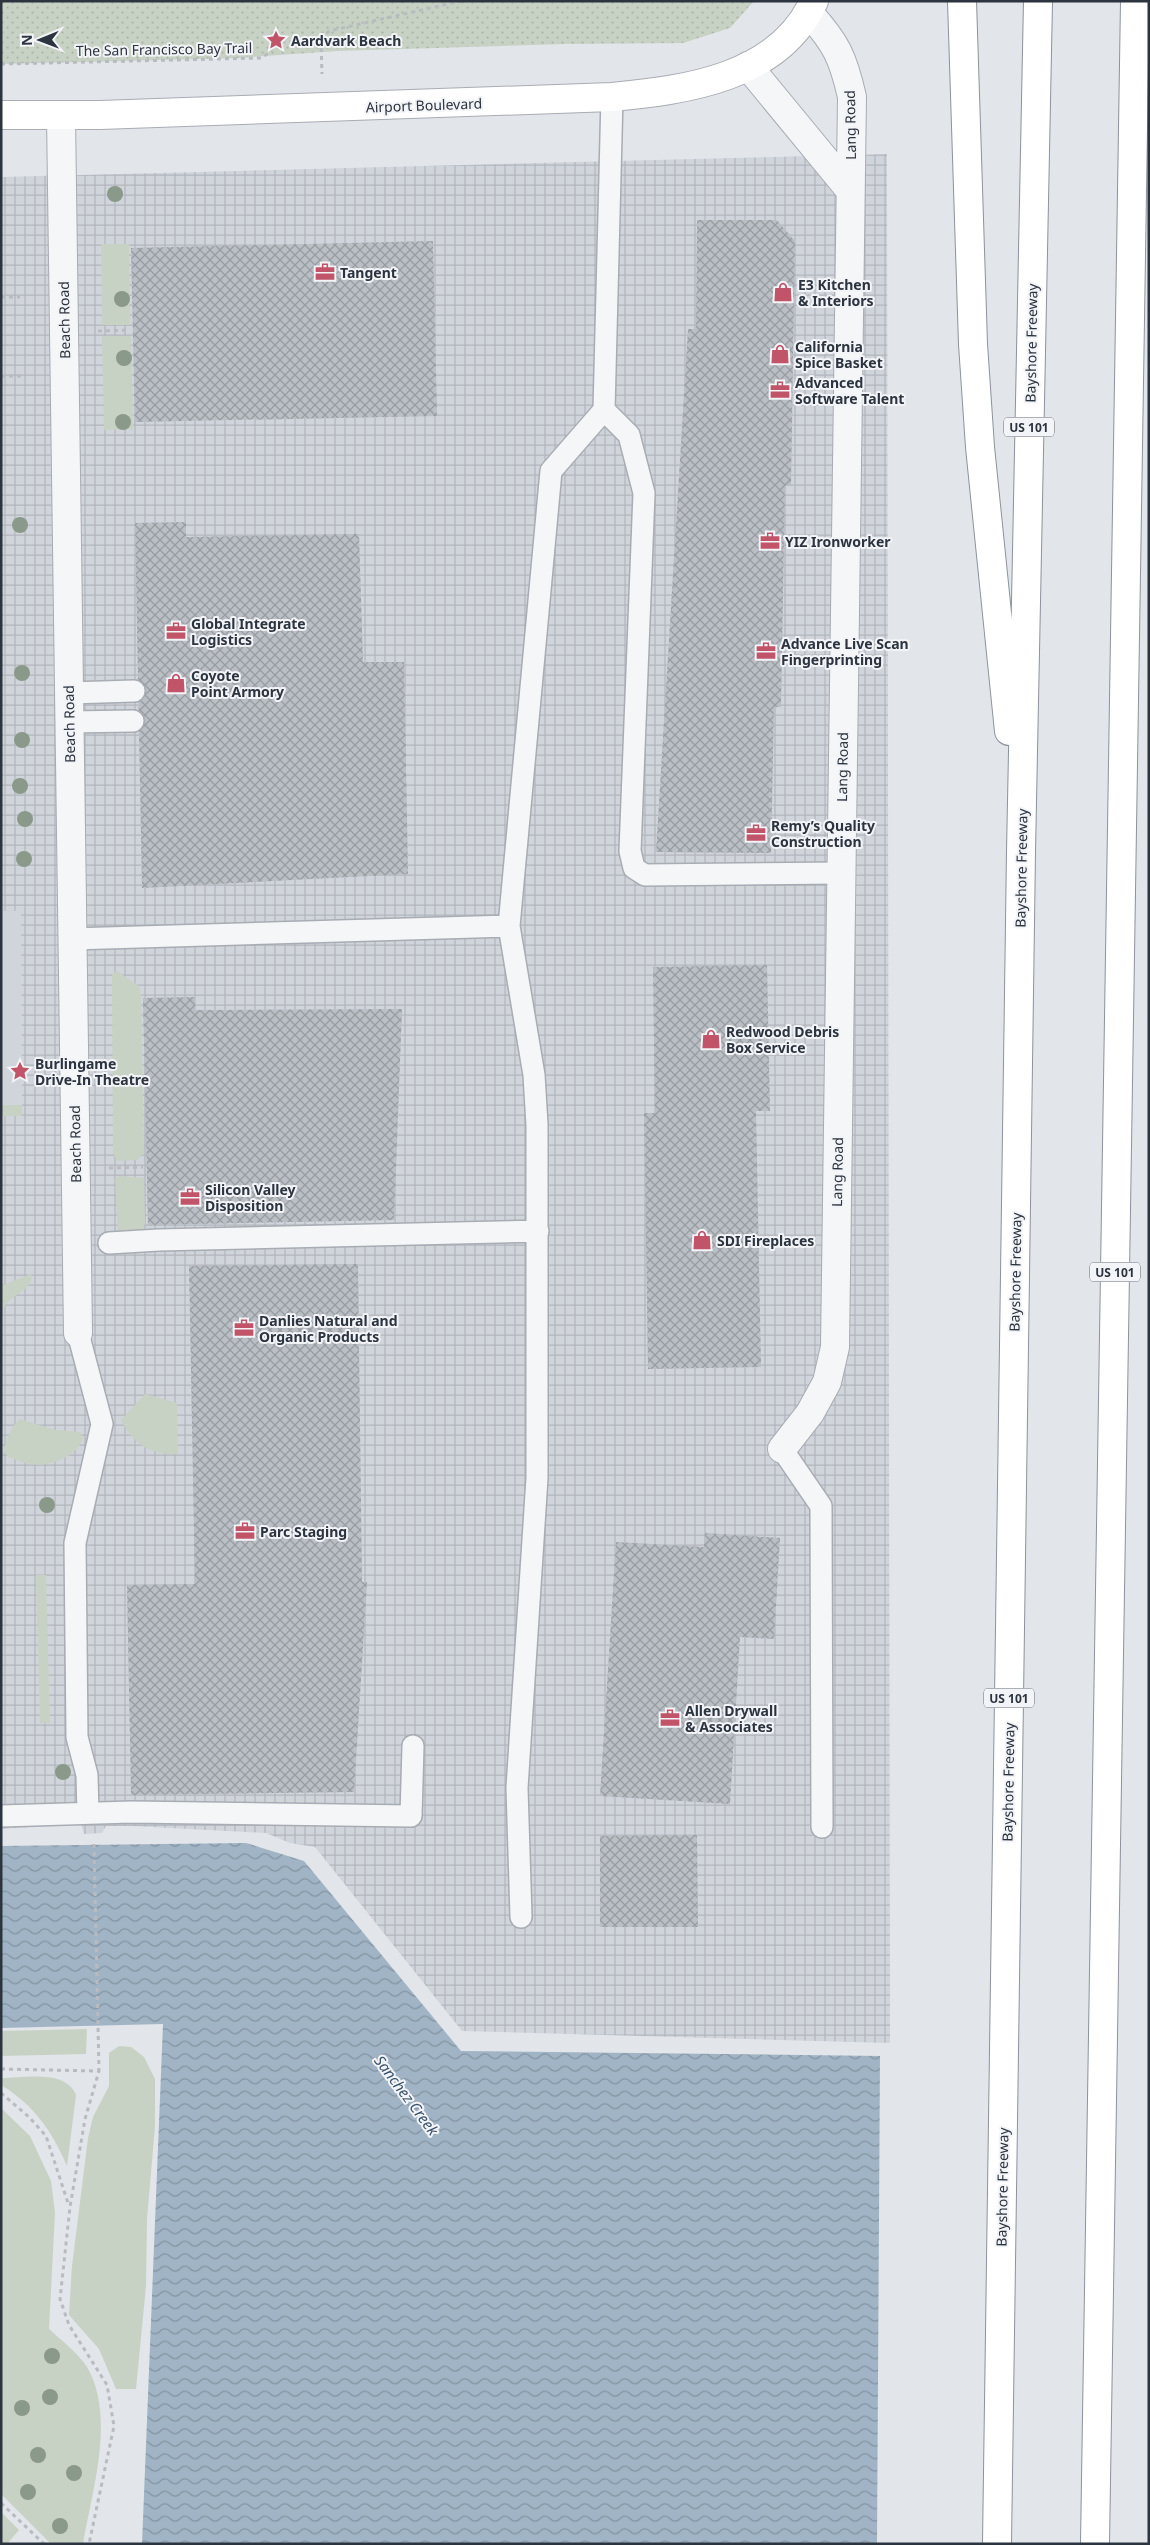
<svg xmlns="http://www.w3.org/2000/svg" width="1150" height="2545" viewBox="0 0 1150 2545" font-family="'Noto Sans',sans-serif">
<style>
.built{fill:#d0d4db}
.industrial{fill:url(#industrial-grid)}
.grass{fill:#c8d2c4}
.park{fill:url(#park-dots)}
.water{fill:url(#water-waves)}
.building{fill:url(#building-cross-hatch)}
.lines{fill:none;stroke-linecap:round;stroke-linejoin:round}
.lane-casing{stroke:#a8acb3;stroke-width:24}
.street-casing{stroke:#a8acb3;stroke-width:30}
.secondary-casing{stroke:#a8acb3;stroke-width:30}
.highway-casing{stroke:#8b939e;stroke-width:30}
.path{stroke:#b8bcc0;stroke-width:3;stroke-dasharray:4 4;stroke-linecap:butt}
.lane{stroke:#f4f6f8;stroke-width:21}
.street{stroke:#f4f6f8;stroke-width:28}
.secondary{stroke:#fff;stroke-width:28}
.highway{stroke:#fff;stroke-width:28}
.tree{fill:#8a9989}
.labels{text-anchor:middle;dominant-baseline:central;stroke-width:4;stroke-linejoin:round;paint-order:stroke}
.shield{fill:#f2f4f7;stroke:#676e76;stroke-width:1}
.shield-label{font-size:12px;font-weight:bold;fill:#2c343f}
.poi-label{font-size:14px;font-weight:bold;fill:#2c343f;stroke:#f2f4f7;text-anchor:start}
.street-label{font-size:14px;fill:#2c343f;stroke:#f2f4f7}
.water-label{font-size:15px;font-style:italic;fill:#3a546f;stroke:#f2f4f7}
</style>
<defs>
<pattern id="industrial-grid" width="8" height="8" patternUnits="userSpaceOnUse" patternTransform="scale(1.25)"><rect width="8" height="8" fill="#d0d4db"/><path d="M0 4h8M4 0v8" fill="none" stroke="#b3b7bd"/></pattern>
<pattern id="park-dots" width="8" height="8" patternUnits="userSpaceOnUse" patternTransform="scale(1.25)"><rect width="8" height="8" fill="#c8d2c4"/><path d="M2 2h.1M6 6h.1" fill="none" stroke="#acb5a9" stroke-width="1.8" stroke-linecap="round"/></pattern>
<pattern id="water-waves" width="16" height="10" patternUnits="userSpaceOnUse" patternTransform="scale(1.25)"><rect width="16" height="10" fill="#a1b4c5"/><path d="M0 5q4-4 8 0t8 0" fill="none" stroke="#8393a1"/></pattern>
<pattern id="building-cross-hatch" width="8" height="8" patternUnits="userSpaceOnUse" patternTransform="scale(1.25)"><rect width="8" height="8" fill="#babfc5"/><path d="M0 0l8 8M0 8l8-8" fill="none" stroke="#979ca1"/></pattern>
</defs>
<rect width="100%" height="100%" fill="#e2e5e9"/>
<path class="built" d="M1,911H21L22,1116H1Z"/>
<path class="industrial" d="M887,154L890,2043L462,2031L315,1847L290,1843L266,1833L132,1826H106L102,1833L84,1834L81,1824L1,1829V1116L22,1115L21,911H1V177Z"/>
<path class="grass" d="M101,244H129L130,325H102Z
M131,336L133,429L104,430L102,336Z
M117,971L139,986L141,996L144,1153L137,1160L117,1161L113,1153L112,974Z
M1,1105H22V1116H1Z
M118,1176L144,1178L145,1224L142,1231L118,1232L115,1179Z
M31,1274C35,1288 14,1294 7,1303C4,1306 3,1311 1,1314V1286Z
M145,1394L177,1403L178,1454C151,1455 134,1445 121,1420Z
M20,1419L55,1430L80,1432L83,1438C77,1457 50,1467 31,1464C23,1463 15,1459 8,1457L4,1451C6,1440 11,1426 20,1419Z
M36,1575H46L50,1723H40Z
M87,2029L86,2054L1,2056V2031Z
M119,2046L131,2047L144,2057L155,2079V2126L147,2219L146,2286L136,2389H116L99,2349L69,2315L72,2266L88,2138L93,2117L109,2086V2053Z
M1,2078C24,2078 66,2069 76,2095L67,2166C52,2131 34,2105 1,2085Z
M1,2108L30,2136L51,2181L55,2213L49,2329C62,2341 77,2352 87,2367C116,2417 92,2490 83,2544H51L1,2494Z
M1,2512L19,2530L7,2544H1Z"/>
<path class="park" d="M1,1H754L730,28L683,43L565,44L337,51L238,58L1,64Z"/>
<path class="water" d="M246,1843L304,1861L461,2051L880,2056L877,2544H142L163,2024L1,2028V1846Z"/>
<path class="building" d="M697,220H777L795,241L791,486L785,485L781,707H774L771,853L656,852L688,329H696Z
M433,241L437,416L135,422L131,248Z
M186,522V537L359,534L363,662H404L408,874L142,888L135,523Z
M767,965L770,1111H756L761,1367L648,1369L644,1113H655L653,967Z
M195,997V1010L402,1009L394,1220L148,1225L143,998Z
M358,1264L362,1582H367L354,1792L131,1795L127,1585L195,1584L189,1266Z
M705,1533L780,1538L774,1639L740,1637L730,1804L600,1796L616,1542L704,1547Z
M697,1835L698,1927H600V1836Z"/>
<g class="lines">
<defs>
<path id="lane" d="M604,410L629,435L644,493L630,851L634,868L645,875L841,873
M69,693L134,691
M69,722L133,721
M72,939L509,926
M109,1243L159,1240L538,1231
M78,1333L102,1424L75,1543L77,1737L87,1775L88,1813
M782,1449L821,1506L822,1827
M1,1816L131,1812L411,1816L413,1746
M521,1917L517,1788L537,1478V1125L534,1075L509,926L551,471L604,410L612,97"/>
<path id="street" d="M748,66L850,190
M61,116L78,1333
M782,1449L810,1413L827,1382L835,1347L852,97C843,57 836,43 809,13"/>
<path id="secondary" d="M1,115H100L612,97C686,90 779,78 814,1"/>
<path id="highway" d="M962,1L973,344L980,447L1009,731
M997,2544L1021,852L1038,1
M1095,2544L1135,1"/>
</defs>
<use href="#lane" class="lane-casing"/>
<use href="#street" class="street-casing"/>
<use href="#secondary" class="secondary-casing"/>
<use href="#highway" class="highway-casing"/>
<path class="path" d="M321,40L322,74
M1,64L261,58L269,53L276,42L321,40L329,31L461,1
M1,297H20
M98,331L130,330
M1,376H21
M109,1168L143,1167
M94,1844L99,2071
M1,2069L99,2071L85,2119L70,2207L60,2299L69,2325L107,2385L114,2426L89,2544
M1,2093L29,2117L46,2136L69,2206
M1,2503L44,2544"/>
<use href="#lane" class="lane"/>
<use href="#street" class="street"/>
<use href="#secondary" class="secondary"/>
<use href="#highway" class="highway"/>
</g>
<g class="tree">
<circle cx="115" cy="194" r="8"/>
<circle cx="122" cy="299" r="8"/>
<circle cx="124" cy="358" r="8"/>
<circle cx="123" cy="422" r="8"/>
<circle cx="20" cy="525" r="8"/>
<circle cx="22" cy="673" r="8"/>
<circle cx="22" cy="740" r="8"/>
<circle cx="20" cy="786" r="8"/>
<circle cx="25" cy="819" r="8"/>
<circle cx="24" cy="859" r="8"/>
<circle cx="47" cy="1505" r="8"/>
<circle cx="63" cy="1772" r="8"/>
<circle cx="52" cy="2356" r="8"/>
<circle cx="50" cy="2397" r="8"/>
<circle cx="22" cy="2408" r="8"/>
<circle cx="38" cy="2455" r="8"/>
<circle cx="74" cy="2473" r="8"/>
<circle cx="28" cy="2492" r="8"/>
<circle cx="60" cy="2526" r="8"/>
</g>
<defs>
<symbol id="sight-bare" viewBox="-9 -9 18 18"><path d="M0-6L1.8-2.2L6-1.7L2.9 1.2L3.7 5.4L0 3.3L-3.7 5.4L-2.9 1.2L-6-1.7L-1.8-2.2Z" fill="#c15469" stroke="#f2f4f7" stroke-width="2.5" paint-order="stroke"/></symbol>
<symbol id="office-bare" viewBox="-9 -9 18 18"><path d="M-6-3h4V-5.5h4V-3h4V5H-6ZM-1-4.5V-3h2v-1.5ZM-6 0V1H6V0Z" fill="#c15469" stroke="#f2f4f7" stroke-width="2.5" paint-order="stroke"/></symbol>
<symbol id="shop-bare" viewBox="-9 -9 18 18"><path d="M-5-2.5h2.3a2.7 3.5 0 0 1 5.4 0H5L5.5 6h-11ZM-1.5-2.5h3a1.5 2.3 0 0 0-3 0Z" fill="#c15469" stroke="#f2f4f7" stroke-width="2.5" paint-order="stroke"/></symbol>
</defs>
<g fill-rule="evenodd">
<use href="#sight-bare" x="262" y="26" width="28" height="28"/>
<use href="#office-bare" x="311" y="258" width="28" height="28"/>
<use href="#shop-bare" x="769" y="278" width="28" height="28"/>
<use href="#shop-bare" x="766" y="340" width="28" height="28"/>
<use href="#office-bare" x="766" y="376" width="28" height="28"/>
<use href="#office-bare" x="756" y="527" width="28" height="28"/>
<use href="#office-bare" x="162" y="617" width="28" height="28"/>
<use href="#office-bare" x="752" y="637" width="28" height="28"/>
<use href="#shop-bare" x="162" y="669" width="28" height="28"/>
<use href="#office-bare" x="742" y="819" width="28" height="28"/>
<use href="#shop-bare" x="697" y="1025" width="28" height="28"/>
<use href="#sight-bare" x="6" y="1057" width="28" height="28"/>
<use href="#office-bare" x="176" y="1183" width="28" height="28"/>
<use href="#shop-bare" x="688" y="1226" width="28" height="28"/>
<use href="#office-bare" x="230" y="1314" width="28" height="28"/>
<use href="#office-bare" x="231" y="1517" width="28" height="28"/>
<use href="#office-bare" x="656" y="1704" width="28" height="28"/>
</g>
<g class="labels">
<g class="shield">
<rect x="1004" y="417.5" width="50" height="19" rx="4"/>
<rect x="1090" y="1262.5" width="50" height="19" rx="4"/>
<rect x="984" y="1688.5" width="50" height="19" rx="4"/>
</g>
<g class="shield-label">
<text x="1029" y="427">US 101</text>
<text x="1115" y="1272">US 101</text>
<text x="1009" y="1698">US 101</text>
</g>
<g class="poi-label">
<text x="291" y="40">Aardvark Beach</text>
<text x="340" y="272">Tangent</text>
<text x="798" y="284">E3 Kitchen<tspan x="798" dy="16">&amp; Interiors</tspan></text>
<text x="795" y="346">California<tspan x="795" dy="16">Spice Basket</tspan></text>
<text x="795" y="382">Advanced<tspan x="795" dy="16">Software Talent</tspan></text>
<text x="785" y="541">YIZ Ironworker</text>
<text x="191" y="623">Global Integrate<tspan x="191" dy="16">Logistics</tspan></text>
<text x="781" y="643">Advance Live Scan<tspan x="781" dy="16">Fingerprinting</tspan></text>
<text x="191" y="675">Coyote<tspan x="191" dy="16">Point Armory</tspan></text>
<text x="771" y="825">Remy’s Quality<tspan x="771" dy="16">Construction</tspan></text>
<text x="726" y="1031">Redwood Debris<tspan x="726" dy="16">Box Service</tspan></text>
<text x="35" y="1063">Burlingame<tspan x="35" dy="16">Drive-In Theatre</tspan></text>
<text x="205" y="1189">Silicon Valley<tspan x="205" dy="16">Disposition</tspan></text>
<text x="717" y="1240">SDI Fireplaces</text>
<text x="259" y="1320">Danlies Natural and<tspan x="259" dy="16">Organic Products</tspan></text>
<text x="260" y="1531">Parc Staging</text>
<text x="685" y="1710">Allen Drywall<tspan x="685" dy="16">&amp; Associates</tspan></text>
</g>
<g class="street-label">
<text transform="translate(164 49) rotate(-1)">The San Francisco Bay Trail</text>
<text transform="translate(424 105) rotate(-2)">Airport Boulevard</text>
<text transform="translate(850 125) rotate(-91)">Lang Road</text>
<text transform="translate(64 320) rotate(-91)">Beach Road</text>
<text transform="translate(1031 343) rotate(-89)">Bayshore Freeway</text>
<text transform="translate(69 724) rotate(-91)">Beach Road</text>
<text transform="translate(842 767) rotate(-89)">Lang Road</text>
<text transform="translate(1021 868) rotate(-89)">Bayshore Freeway</text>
<text transform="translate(75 1144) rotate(-91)">Beach Road</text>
<text transform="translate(837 1172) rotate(-89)">Lang Road</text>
<text transform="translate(1015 1272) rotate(-89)">Bayshore Freeway</text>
<text transform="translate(1008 1782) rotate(-89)">Bayshore Freeway</text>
<text transform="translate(1002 2187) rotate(-89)">Bayshore Freeway</text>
</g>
<g class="water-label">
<text transform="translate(407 2095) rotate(53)">Sanchez Creek</text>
</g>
</g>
<rect width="1150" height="2545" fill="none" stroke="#2c343f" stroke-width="5"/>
<g transform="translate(40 40) rotate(269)" stroke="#f2f4f7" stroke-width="4" paint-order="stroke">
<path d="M0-4L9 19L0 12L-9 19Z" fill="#2c343f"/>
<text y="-8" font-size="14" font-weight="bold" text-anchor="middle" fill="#2c343f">N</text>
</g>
</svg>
